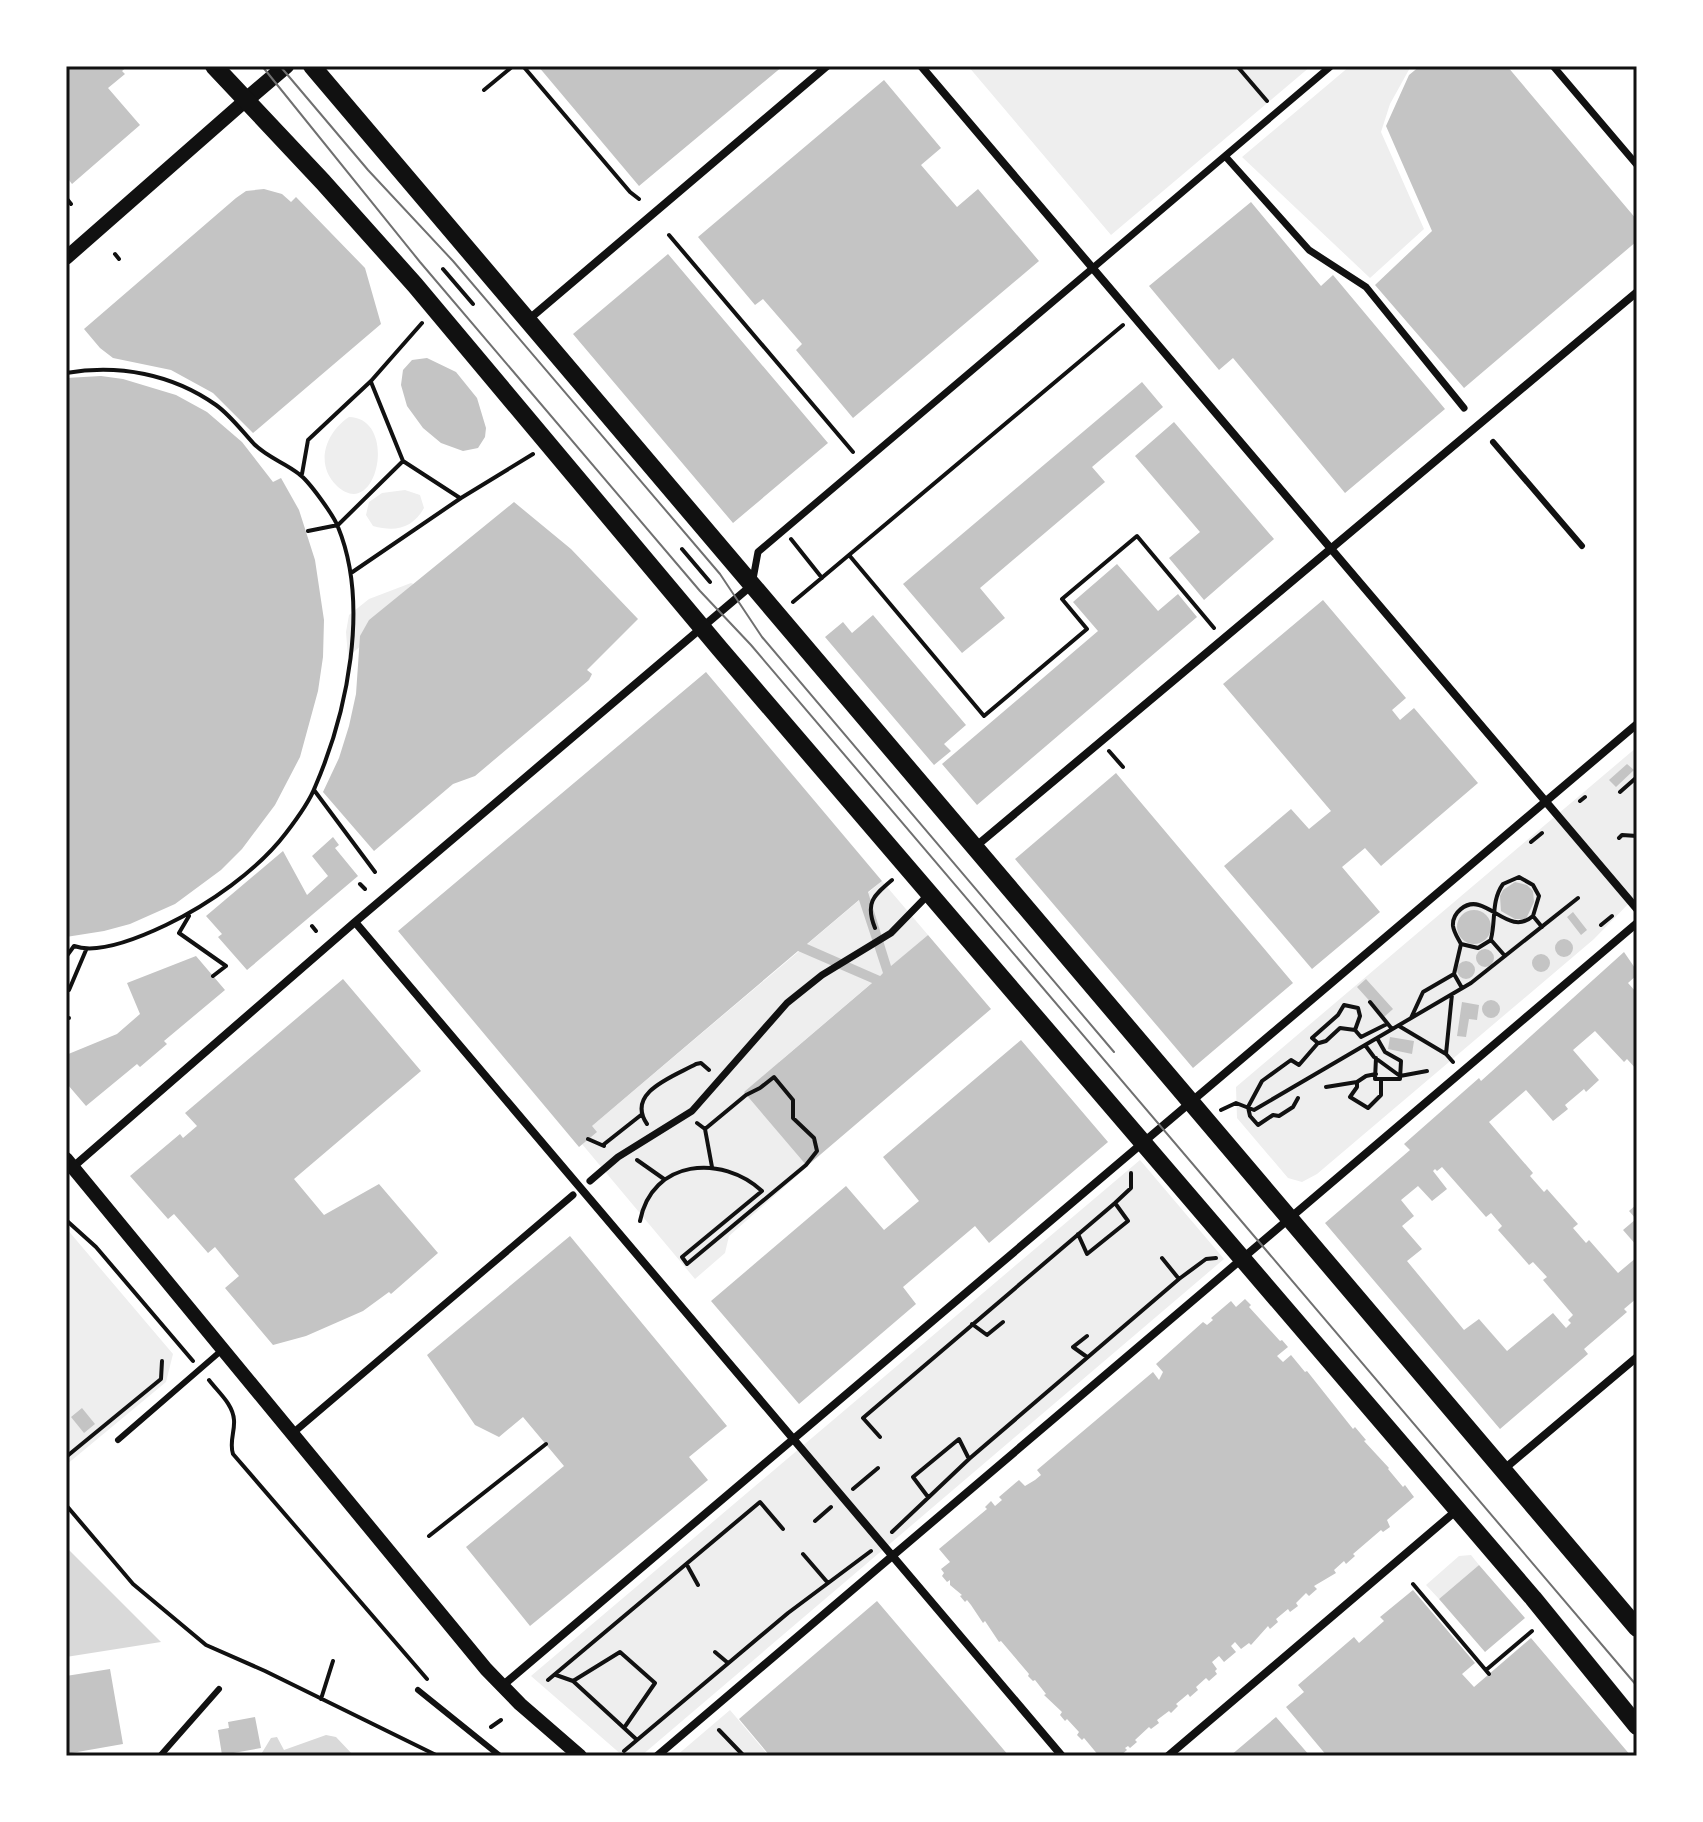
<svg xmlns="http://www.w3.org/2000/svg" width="1703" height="1822" viewBox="0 0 1703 1822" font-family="Barlow,sans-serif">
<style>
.green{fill:#eee}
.water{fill:#d9d9d9}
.building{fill:#c4c4c4;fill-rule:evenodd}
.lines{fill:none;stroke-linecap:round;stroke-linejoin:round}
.path{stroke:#111;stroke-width:4}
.service{stroke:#111;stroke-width:6}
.pedestrian{stroke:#111;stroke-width:7}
.minor{stroke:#111;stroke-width:8}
.tertiary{stroke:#111;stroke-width:14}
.secondary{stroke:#111;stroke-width:16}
.primary{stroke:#111;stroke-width:18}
.tram{stroke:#707070;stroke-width:2}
.neatline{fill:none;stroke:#111;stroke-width:3}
</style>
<rect width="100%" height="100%" fill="#fff"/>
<path class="green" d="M968,66H1311L1111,235Z
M1350,66H1411L1390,104L1381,132L1424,229L1370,278L1242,157Z
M349,417C399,418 377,523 337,486C314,464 326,432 349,417Z
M405,490L420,495L424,508C412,529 395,532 373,526L366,515L369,502L382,493Z
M411,583L426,589L348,657L346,632L349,615L369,599Z
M1637,747V895L1594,939L1317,1174L1302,1182L1288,1178L1237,1118L1236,1087Z
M882,881L928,935L779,1062L807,1167L729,1236L725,1253L695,1279L582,1144L592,1126Z
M1140,1160L1224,1259L641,1756H623L531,1676Z
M66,1228L173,1354L166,1382L66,1465Z
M1471,1555L1479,1565L1439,1599L1426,1585L1459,1556Z
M730,1710L769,1756H676Z"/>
<path class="water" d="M66,1547L161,1642L66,1657Z
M326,1735L336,1737L354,1756H260L271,1738L277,1737L284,1750Z"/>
<path class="building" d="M66,66H128L122,71L125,74L108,88L140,125L72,184L66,176Z
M538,66H783L639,186Z
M1420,66H1507L1637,220V241L1464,388L1375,285L1432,231L1386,126L1409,75Z
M884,80L941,148L921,165L957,207L978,189L1039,261L853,418L796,350L802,344L763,299L755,305L698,237Z
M264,189L282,194L291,202L296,197L365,268L381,324L253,433L213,393L171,370L113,358L100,348L84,329L236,198L246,191Z
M1251,202L1321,286L1333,275L1445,409L1345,493L1233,358L1219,370L1149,286Z
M668,254L828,443L733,523L573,334Z
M427,358L456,372L477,398L486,428L485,437L478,448L463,451L441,443L423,428L407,406L401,385L403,370L412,360Z
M101,376L123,379L176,395L207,412L242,442L273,482L281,478L299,510L315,560L324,620L323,657L318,691L300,757L275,805L242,849L221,870L175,904L130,924L104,931L66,937V378Z
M1142,382L1163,407L1092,467L1105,482L980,588L1005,618L962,653L903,584Z
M1174,422L1274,539L1204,600L1169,558L1200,532L1135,456Z
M514,502L571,549L638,619L587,670L592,674L589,680L475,776L453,784L374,851L323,792L339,758L349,726L356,694L360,636L369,620Z
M1117,564L1158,611L1178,594L1197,617L977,805L942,764L1098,631L1073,602Z
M1323,600L1406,698L1392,710L1400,720L1414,708L1478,783L1381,866L1365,848L1342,867L1380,912L1312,969L1224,866L1291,809L1309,829L1331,811L1223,684Z
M873,615L966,725L944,744L951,751L934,765L825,637L843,622L852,633Z
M706,672L882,881L868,892L891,966L928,935L991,1009L807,1166L744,1092L872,983L798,951L592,1126L597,1132L579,1147L398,931ZM859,900L883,973L880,976L807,944Z
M1627,764L1634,770L1616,787L1609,780Z
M1116,773L1293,983L1193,1068L1015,859Z
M333,837L339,845L335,848L358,876L247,970L218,937L222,934L206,916L283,851L307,895L328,876L312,856Z
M1515,882L1527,885L1533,891L1534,902L1526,919H1515L1501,911L1500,896L1503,890Z
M1457 927a17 17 0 1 1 34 0a17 17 0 1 1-34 0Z
M1573,912L1587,930L1581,935L1567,917Z
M1555 948a9 9 0 1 1 18 0a9 9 0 1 1-18 0Z
M1476 958a9 9 0 1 1 18 0a9 9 0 1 1-18 0Z
M1624,952L1637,971V975L1628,983L1637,993V1070L1627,1059L1624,1062L1595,1031L1573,1050L1599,1080L1586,1092L1584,1089L1565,1105L1568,1109L1553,1121L1526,1090L1489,1122L1533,1173L1530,1176L1544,1192L1547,1189L1578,1224L1573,1228L1586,1243L1589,1240L1618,1273L1637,1257V1298L1624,1309L1627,1312L1584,1349L1588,1354L1500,1429L1325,1223L1410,1150L1404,1144L1479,1078L1481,1081ZM1442,1167L1486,1217L1491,1213L1502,1226L1498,1230L1529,1265L1533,1262L1547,1277L1543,1280L1573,1315L1568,1320L1571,1323L1566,1328L1553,1313L1507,1351L1479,1319L1464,1330L1407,1261L1422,1249L1402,1226L1414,1216L1401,1200L1418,1186L1432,1201L1447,1189L1433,1171L1435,1169L1437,1171Z
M1532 963a9 9 0 1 1 18 0a9 9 0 1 1-18 0Z
M196,956L225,990L164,1041L167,1044L140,1067L137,1064L86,1106L68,1085L66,1055L117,1034L140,1014L127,983Z
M1457 970a9 9 0 1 1 18 0a9 9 0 1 1-18 0Z
M343,979L421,1071L294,1179L324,1215L379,1184L438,1253L391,1294L389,1292L363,1311L306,1336L273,1345L225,1288L239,1276L228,1263L215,1247L208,1253L174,1214L168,1219L130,1176L180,1134L183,1138L197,1126L185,1113Z
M1366,979L1393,1009L1384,1017L1357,987Z
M1482 1009a9 9 0 1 1 18 0a9 9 0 1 1-18 0Z
M1462,1002L1479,1005L1477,1020L1469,1019L1466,1037L1457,1036Z
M1390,1037L1414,1041L1412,1054L1388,1049Z
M1021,1040L1108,1142L989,1243L975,1226L903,1287L916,1304L799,1404L711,1301L846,1186L884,1230L919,1201L883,1157Z
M1637,1204V1246L1623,1230L1636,1219L1629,1211Z
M570,1236L727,1426L689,1457L708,1480L530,1626L466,1547L564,1466L523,1417L499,1437L475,1425L427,1355Z
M1245,1299L1251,1305L1249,1307L1280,1341L1282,1340L1288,1347L1277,1356L1283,1362L1291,1355L1305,1372L1307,1371L1353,1429L1355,1427L1366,1440L1364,1441L1389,1468L1388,1469L1403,1487L1405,1485L1414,1497L1387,1520L1390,1527L1383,1532L1381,1530L1353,1554L1355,1556L1346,1564L1344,1561L1334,1570L1336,1573L1314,1586L1317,1589L1309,1596L1306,1593L1296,1603L1298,1606L1290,1612L1288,1609L1276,1619L1278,1622L1270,1629L1268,1626L1251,1645L1249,1643L1241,1649L1235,1642L1231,1646L1236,1652L1224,1662L1219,1656L1212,1662L1217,1669L1215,1671L1217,1674L1209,1681L1206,1678L1196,1687L1198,1690L1190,1697L1188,1694L1176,1704L1178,1706L1171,1713L1169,1711L1157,1720L1159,1723L1151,1729L1149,1727L1135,1740L1137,1742L1130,1748L1128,1746L1125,1748L1127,1750L1120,1756H1099L1084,1738L1082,1740L1077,1735L1079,1732L1067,1719L1065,1721L1060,1715L1062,1712L1044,1695L1046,1694L1035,1680L1033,1681L1028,1676L1029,1674L1001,1641L999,1642L985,1621L983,1623L971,1605L967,1600L965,1602L960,1596L962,1595L950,1585V1580L947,1582L942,1576L944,1573L941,1569L950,1562L939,1549L987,1509L985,1507L991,1501L995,1506L1002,1500L999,1497L1019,1480L1025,1486L1035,1480L1041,1475L1037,1470L1153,1372L1159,1380L1163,1372L1156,1364L1203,1322L1207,1325L1213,1320L1211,1318L1231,1301L1236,1307Z
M82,1408L95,1424L84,1433L71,1417Z
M1479,1565L1525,1618L1485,1652L1439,1599Z
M1413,1590L1475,1663L1462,1674L1474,1687L1531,1638L1631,1756H1327L1286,1707L1304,1692L1298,1685L1354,1637L1359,1643L1384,1621L1380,1617Z
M877,1601L992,1736L1009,1756H770L739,1719Z
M110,1669L123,1744L66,1754V1676Z
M255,1717L261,1748L222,1755L218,1730L229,1728L228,1722Z
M1276,1717L1310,1756H1230Z"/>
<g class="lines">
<path class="path" d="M523,66L630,192L639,199
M1237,66L1267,101
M484,90L513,66
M67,199L71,204
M669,235L853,452
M115,254L119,259
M443,269L473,304
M66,373C119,364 172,374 216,405C230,415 242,431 254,444C268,458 284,462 299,474C309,481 334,516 338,527C370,605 347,713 315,787C309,803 296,820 286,833C258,870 208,905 166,925C143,936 99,955 74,946L66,957
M371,382L403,461
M302,474L308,440L371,381L422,323
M308,531L338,525L403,461L460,498
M791,539L822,578
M682,549L710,582
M849,555L984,716L1087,629L1062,599L1137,536L1214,628
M351,573L461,498L533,454
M793,602L1123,325
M1109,751L1123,767
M314,790L375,872
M1620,792L1637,777
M1580,801L1585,797
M1619,838L1622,835L1637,836
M1531,842L1542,833
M360,884L365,889
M189,916L179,933L226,966L213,976
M1601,925L1612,916
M312,926L316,931
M875,928C865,903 873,896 892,880
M1491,939C1496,919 1491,901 1503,884L1519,877L1533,885L1539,896L1533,916
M1461,944C1458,938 1454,933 1453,926C1452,913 1466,901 1479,905C1497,910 1514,933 1533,916L1542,927
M1454,974L1462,988
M66,990H69L86,950
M1370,1002L1392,1029
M66,1018H69
M1411,1018L1423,992L1454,974L1461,944L1478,948L1491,940L1505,956
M1399,1026L1446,1054L1453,1062
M1319,1043L1326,1041L1340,1028L1355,1030
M1365,1045L1374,1057L1400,1076L1427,1071
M1446,1054L1452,994
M1376,1058L1375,1079H1400L1401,1061L1385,1052L1377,1038
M1357,1082L1366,1076L1376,1074
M1326,1087L1357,1082V1087L1350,1097L1368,1108L1381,1095V1079
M1298,1098L1293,1107L1279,1116L1273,1115L1258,1125L1250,1116L1248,1107L1262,1081L1291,1060L1299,1065L1318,1043L1312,1038L1338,1015L1344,1005L1358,1008L1360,1016L1355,1030L1361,1037L1387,1024
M1221,1110L1236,1103L1254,1110L1471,983L1578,898
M697,1123L705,1129L712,1167
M647,1124C625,1092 675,1076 696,1064L701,1063L709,1070
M588,1139L604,1146
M603,1145L641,1115
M637,1160L664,1179
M66,1220L96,1247L193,1361
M640,1221C652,1159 722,1154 762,1191L682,1257L687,1264L806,1165L817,1151L814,1138L793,1118V1100L774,1077L760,1088L746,1095L705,1129
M1078,1234L1087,1254L1128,1221L1115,1203
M1162,1258L1179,1279
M972,1324L987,1335L1003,1322
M1087,1357L1073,1347L1087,1336
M209,1380C218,1392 233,1404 234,1420C235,1432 229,1442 233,1454L427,1679
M880,1437L863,1418L1115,1203L1131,1188V1173
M66,1457L161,1379L162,1361
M853,1489L878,1468
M928,1497L913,1477L959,1439L969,1459
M66,1505L133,1584L206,1645L265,1671L438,1756
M815,1521L831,1507
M892,1532L969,1459L1179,1279L1206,1259L1216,1258
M429,1536L546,1444
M803,1554L828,1583
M687,1565L698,1585
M1413,1584L1489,1674
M715,1652L728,1663
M1486,1670L1532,1631
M556,1675L573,1681L636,1739
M548,1680L760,1502L783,1529
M573,1681L620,1652L655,1683L624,1728
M321,1699L333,1661
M491,1727L501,1720
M719,1730L744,1756
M624,1751L788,1613L871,1551"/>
<path class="service" d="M1493,442L1582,546
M118,1440L222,1350
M418,1690L500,1756
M160,1756L219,1689"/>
<path class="pedestrian" d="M1553,66L1637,165
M1225,156L1309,250L1366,287L1464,408
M753,579L758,552L1331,66
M590,1181L618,1157L692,1111L787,1003L822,975L891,933L928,895
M293,1433L573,1195"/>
<path class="minor" d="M921,66L1637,909
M528,320L827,66
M975,847L1637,292
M355,922L1062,1756
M73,1167L355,922L752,585
M1503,1470L1637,1357
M502,1686L1637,724
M657,1756L1637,923
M1168,1756L1457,1510"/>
<path class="tertiary" d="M66,258L246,100
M66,1159L486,1669L520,1704L580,1756"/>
<path class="secondary" d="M246,100L286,66"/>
<path class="primary" d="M214,66L323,182L415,285L720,649L1533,1598L1637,1726
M312,66L1637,1628"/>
<path class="tram" d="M262,66L420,262L700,591L751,645L1637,1686
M280,66L368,170L453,261L720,574L762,637L1114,1052"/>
</g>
<rect width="1703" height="1822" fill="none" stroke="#ffffff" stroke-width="136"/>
<rect x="68" y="68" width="1567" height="1686" class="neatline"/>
</svg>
